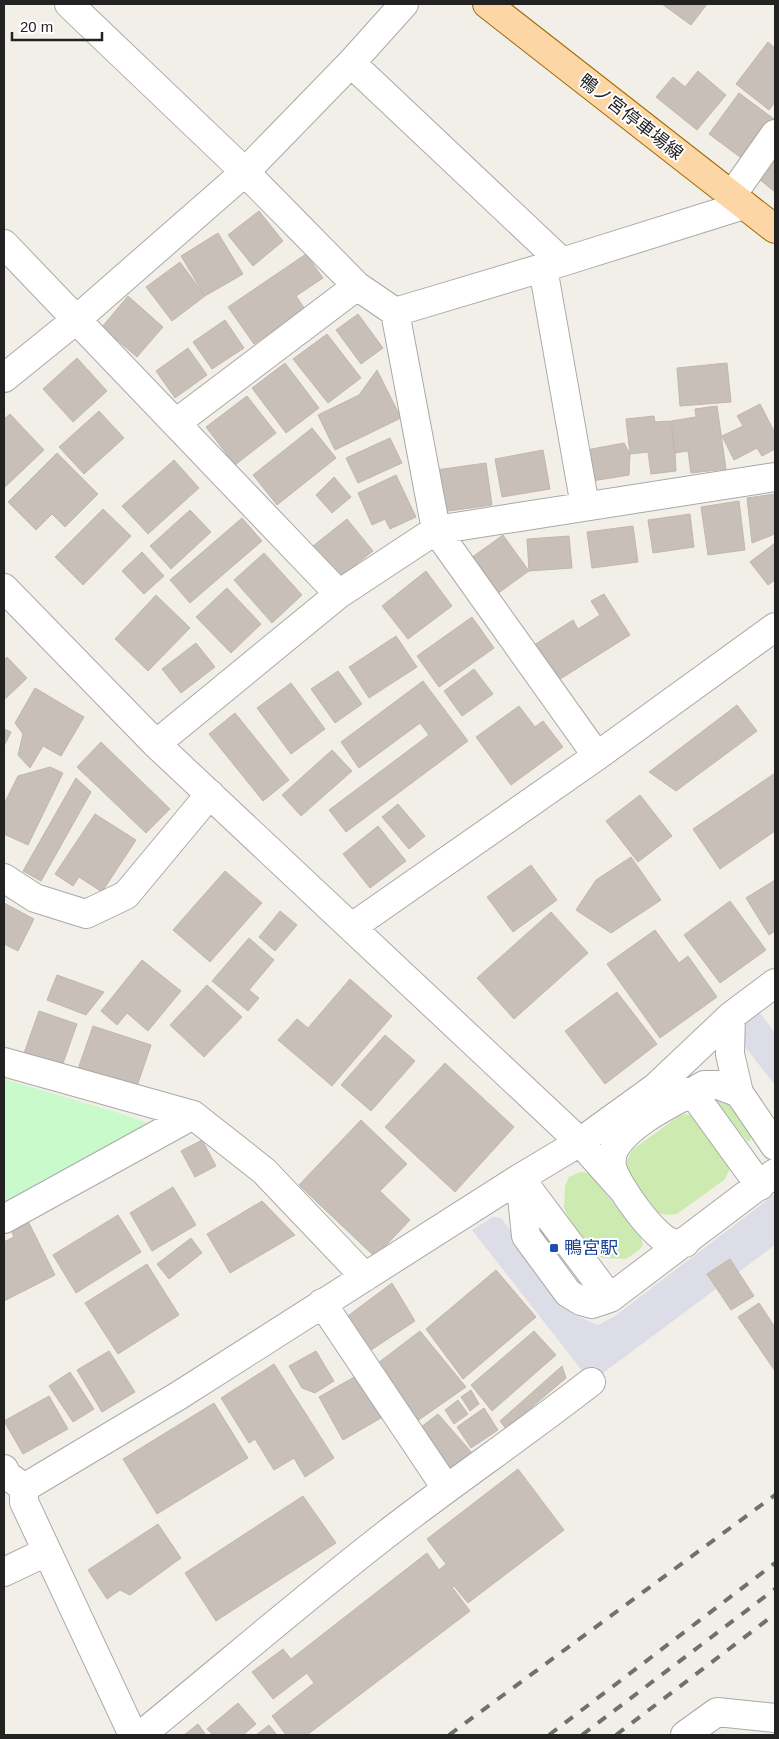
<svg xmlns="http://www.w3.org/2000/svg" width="779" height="1739" viewBox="0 0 779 1739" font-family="Helvetica,'Noto Sans JP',sans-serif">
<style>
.grass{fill:#cdebb0}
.park{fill:#c8facc}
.plaza{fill:#dddde8}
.building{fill:#c7bfb8;stroke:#c4b6ab}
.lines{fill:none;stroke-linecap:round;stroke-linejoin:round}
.minor-casing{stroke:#a9a9a9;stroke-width:30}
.major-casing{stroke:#a06b00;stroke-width:30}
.minor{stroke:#fff;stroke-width:28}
.major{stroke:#fcd6a4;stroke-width:28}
.rail{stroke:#707070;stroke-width:4;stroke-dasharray:10 10;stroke-linecap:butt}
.transit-dot{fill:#1a4fb4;stroke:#fff;stroke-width:2}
.labels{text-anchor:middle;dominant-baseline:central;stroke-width:4;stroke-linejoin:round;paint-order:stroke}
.street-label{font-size:18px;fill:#222;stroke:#fff}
.transit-label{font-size:18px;fill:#164399;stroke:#fff;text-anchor:start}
</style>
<rect width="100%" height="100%" fill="#f2efe9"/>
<path class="grass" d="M715,1096C732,1102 742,1120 752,1134L750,1141H747L713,1099Z
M685,1114L696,1116L731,1167L724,1180L677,1214L667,1215L658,1213L649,1206L626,1171L627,1161L632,1150L679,1116Z
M580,1172L589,1173L641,1237L643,1245L638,1251L626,1259L603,1258L594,1254L573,1227L564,1208L565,1186L569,1177Z"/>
<path class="park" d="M4,1079L119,1113L154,1125L4,1206Z"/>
<path class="plaza" d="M757,1009L775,1033V1085L746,1048L741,1036L742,1021Z
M775,1194V1245L591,1382L472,1230L493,1217L501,1218L575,1315L598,1325L615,1316Z"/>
<path class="building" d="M662,4H707L691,25Z
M768,42L775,48V102L769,110L736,84Z
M698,71L726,95L697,130L656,97L673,77L685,87Z
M739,93L774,119L744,160L709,134Z
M775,159V192L759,179Z
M259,211L283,241L253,266L228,235Z
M218,233L243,274L205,296L181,256Z
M306,254L323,278L296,296L305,309L254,344L228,307Z
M180,262L205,296L172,321L146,287Z
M128,296L163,327L137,357L102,327Z
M358,314L383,348L361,364L336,330Z
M225,320L244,348L212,369L193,342Z
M327,334L361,378L328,403L293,359Z
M188,348L207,375L175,398L156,371Z
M77,358L107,391L73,422L43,389Z
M285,363L319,408L286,433L252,388Z
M727,363L731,402L680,406L677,368Z
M377,370L401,418L335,450L318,415L359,395Z
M247,396L276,433L235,465L206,427Z
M760,404L775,433V449L762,456L757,448L734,460L722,436L743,426L737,416Z
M717,406L726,469L691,473L688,451L675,453L671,421L696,417L695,409Z
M99,411L124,438L84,474L59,447Z
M10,414L44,450L4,488V419Z
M654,416L655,422L670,421L675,453L676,471L651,474L648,452L630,454L626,419Z
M312,428L336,458L277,505L253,475Z
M390,438L402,463L358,483L346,458Z
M624,443L630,454L629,475L586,482L581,451Z
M543,450L550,489L502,497L495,459Z
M57,453L98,494L65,527L52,514L36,530L8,502Z
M174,460L199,488L148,534L122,506Z
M486,463L492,505L441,512L436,470Z
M396,475L416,517L390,529L385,519L372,525L358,493Z
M334,477L351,497L332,513L316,495Z
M775,494V534L752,543L747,498Z
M739,501L745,550L708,555L701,507Z
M103,509L131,536L83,585L55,557Z
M190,510L211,532L171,569L150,546Z
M690,514L694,547L653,553L648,520Z
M242,518L262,541L190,603L170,580Z
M347,519L373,551L339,578L313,546Z
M633,526L638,562L592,568L587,532Z
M503,535L529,571L497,594L471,558Z
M569,536L572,568L529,571L527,539Z
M775,543V580L768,585L750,562Z
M142,552L164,576L144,594L122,571Z
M264,553L302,595L272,623L234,580Z
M426,571L452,606L408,639L382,606Z
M227,588L261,624L231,653L196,617Z
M604,594L630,635L554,683L531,647L573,620L578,629L600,615L591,601Z
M156,595L190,628L148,671L115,639Z
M472,617L494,648L439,687L417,656Z
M396,636L417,667L369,698L349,667Z
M196,643L215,667L181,693L162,669Z
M7,657L27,678L4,700V660Z
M474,669L493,694L462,716L444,691Z
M338,671L362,704L335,723L311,689Z
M423,681L468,741L346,832L329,810L429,735L420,723L359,768L341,742Z
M291,683L325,729L291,754L257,708Z
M35,688L84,717L61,756L43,746L30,768L18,755L23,734L15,723Z
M737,705L757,731L676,791L649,772Z
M519,706L535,727L543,721L563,747L511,785L476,737Z
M235,713L289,780L263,801L209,734Z
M4,729L11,732L4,746Z
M101,742L170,809L146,833L77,767Z
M332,750L352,771L301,816L282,795Z
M50,767L63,773L28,845L4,834V804L18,776Z
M775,773V831L720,869L693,829Z
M76,778L91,792L41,881L23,871Z
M640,795L672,836L638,862L606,821Z
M398,804L425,836L409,849L382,817Z
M95,814L136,840L102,892L79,877L73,886L55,874Z
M378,826L406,861L370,888L343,854Z
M631,857L661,900L611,933L576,910L596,880Z
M531,865L557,900L513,932L487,897Z
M225,871L262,903L210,962L173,930Z
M775,880V931L769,935L746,898Z
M730,901L766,950L720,983L684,935Z
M4,903L34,919L18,951L4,944Z
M280,911L297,925L275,951L259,937Z
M551,912L588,953L514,1019L477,978Z
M655,930L679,963L688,956L717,997L660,1038L607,964Z
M249,938L274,960L249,990L259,998L248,1011L212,981Z
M142,960L181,991L148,1031L127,1013L117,1025L101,1011Z
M57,975L104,992L86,1015L47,1000Z
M350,979L392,1016L332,1086L278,1040L297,1019L308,1028Z
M207,985L242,1017L204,1057L170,1025Z
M617,992L657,1044L605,1084L565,1031Z
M39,1011L77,1024L61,1069L23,1056Z
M93,1026L151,1045L136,1089L78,1069Z
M385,1035L415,1061L371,1111L341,1085Z
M445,1063L514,1127L455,1192L385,1127Z
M361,1120L407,1164L380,1191L410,1220L375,1257L299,1185Z
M202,1140L216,1166L195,1177L181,1151Z
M173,1187L196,1225L152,1251L130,1213Z
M262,1201L295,1235L230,1273L207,1234Z
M118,1215L141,1252L76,1293L53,1255Z
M26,1217L55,1275L4,1301V1242L14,1237L9,1226Z
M191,1238L202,1253L169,1279L157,1264Z
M730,1259L754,1296L731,1310L707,1274Z
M147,1264L179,1315L118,1354L85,1303Z
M496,1270L536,1317L463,1379L426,1329Z
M392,1283L415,1321L368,1352L345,1318Z
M759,1303L775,1327V1371L738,1317Z
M420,1331L466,1387L413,1424L378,1363Z
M534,1331L556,1355L492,1411L471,1385Z
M109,1351L135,1392L102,1412L77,1370Z
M316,1351L334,1381L315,1393L302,1388L289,1366Z
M274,1364L334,1458L305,1477L294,1458L274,1470L255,1439L249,1443L221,1398Z
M562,1366L566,1378L506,1429L500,1421Z
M70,1372L94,1409L73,1422L49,1386Z
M356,1376L381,1418L343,1440L319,1397Z
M471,1390L479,1404L470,1411L461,1397Z
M49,1396L68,1429L23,1454L4,1421Z
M458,1400L468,1414L454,1424L445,1410Z
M214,1403L248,1458L157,1514L123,1459Z
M484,1408L498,1430L471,1448L457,1427Z
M438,1414L473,1454L450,1474L416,1431Z
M518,1469L564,1530L468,1603L454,1586L452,1587L470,1611L307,1735H286L272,1716L314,1683L307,1673L273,1699L252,1672L283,1649L291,1659L427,1553L439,1570L446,1564L427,1539Z
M303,1496L336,1543L216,1621L185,1573Z
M158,1524L181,1558L130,1595L120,1590L107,1599L88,1570Z
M238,1703L256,1724L243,1735H213L207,1729Z
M198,1724L206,1735H184Z
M269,1725L277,1735H256Z"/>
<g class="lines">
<defs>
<path id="minor" d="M69,4L245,172L357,286L395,312L562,262L744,205
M351,63L562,262
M732,195L775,134
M4,244L339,594
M543,268L585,506
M395,312L436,530L597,756
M4,378L77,319L245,172L351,63L404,4
M176,423L357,286
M4,588L156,744L580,1142L622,1189
M156,744L339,594L436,530L775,477
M4,878L35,898L86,914L126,895L210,794
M352,927L597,756L775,627
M731,1016L730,1054L739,1093
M4,1062L193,1115L264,1171L365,1277
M656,1087L731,1016L775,983
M520,1178L526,1236L568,1293L581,1301L592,1304L610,1298L775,1173
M520,1178L610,1298
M4,1219L193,1115
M685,1243C680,1243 674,1244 670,1242C653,1236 616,1184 612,1167C611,1163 612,1152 615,1148C629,1124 668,1105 692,1092L760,1186
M322,1303L446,1488
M4,1469L7,1475L24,1488
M4,1572L46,1552
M133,1735L24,1502V1488L178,1396L520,1178L580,1142L656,1087L692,1092L704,1085H718L739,1093L775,1146
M141,1735C222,1669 302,1600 384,1536C452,1483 523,1435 591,1382
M685,1735L717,1712L775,1718"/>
<path id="major" d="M487,4L775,229"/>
</defs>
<use href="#minor" class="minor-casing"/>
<use href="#major" class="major-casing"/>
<use href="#minor" class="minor"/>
<use href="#major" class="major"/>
<path class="rail" d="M449,1735L775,1495
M549,1735L775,1563
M582,1735L775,1589
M616,1735L775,1614"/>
</g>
<rect class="transit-dot" x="549" y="1243" width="10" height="10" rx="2.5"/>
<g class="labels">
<g class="street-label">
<text transform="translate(631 117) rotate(38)">鴨ノ宮停車場線</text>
</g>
<g class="transit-label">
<text x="564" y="1248">鴨宮駅</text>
</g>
</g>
<rect width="779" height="1739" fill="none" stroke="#222222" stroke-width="10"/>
<path d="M12 32v8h90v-8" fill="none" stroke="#222222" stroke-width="2.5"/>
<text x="20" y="32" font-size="15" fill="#222222" stroke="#ffffff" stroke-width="4" paint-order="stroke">20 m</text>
</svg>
